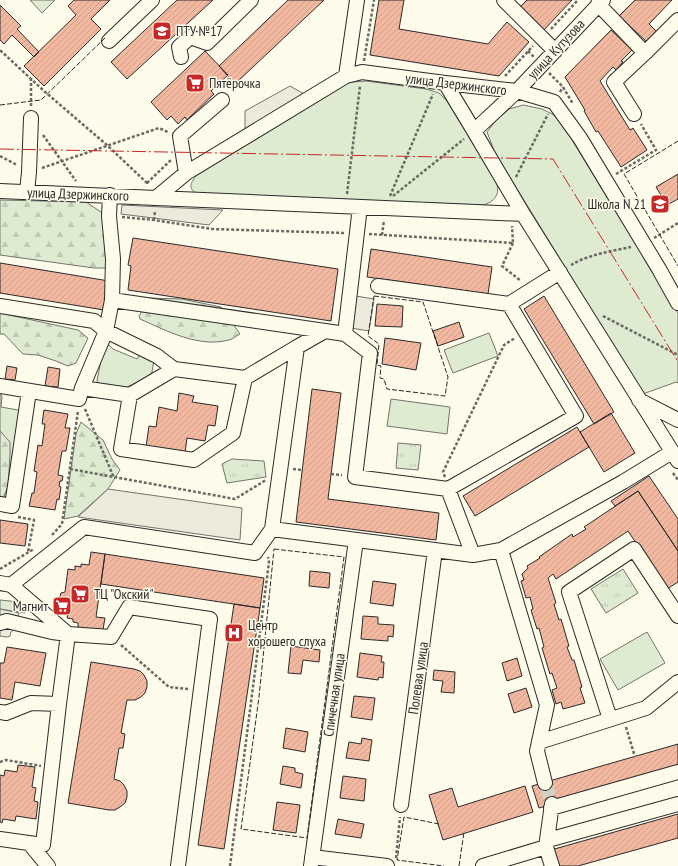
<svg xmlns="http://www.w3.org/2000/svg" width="678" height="866" viewBox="0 0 678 866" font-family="'PT Sans Narrow',sans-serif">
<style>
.grass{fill:#deebd1;stroke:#74746e}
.forest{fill:url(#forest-firs);stroke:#74746e}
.park{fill:url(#park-tufts);stroke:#74746e}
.parking{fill:#eceadb;stroke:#74746e}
.building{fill:url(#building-hatch);stroke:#2b2b2b}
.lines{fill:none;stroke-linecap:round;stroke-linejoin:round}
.minor-tunnel{stroke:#d3d1c4;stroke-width:14;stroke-dasharray:14 7;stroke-linecap:butt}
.minor-casing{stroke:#2b2b2b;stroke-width:16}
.path{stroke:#6a6964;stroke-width:2.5;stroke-dasharray:3 2;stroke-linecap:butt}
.minor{stroke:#fdfbea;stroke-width:14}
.fence{stroke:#2b2b2b;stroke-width:1;stroke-dasharray:5 2;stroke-linecap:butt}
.power{stroke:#c62828;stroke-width:1;stroke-dasharray:14 3 2 3;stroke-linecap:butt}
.labels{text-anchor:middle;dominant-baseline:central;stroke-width:3;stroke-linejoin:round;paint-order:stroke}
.poi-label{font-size:14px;fill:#2b2b2b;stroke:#fdfbea;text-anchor:start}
.street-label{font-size:14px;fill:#2b2b2b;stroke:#fdfbea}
</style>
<defs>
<pattern id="forest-firs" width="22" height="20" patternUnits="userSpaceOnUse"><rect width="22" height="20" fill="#deebd1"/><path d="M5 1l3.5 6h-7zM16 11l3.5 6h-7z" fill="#bfcab4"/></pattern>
<pattern id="park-tufts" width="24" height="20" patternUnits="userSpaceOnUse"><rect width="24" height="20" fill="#deebd1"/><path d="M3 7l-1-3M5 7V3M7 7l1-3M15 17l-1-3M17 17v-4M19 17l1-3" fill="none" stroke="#bfcab4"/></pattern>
<pattern id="building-hatch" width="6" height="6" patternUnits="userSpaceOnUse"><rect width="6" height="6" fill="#f2b8a0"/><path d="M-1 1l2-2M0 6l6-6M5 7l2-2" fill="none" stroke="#d09e8a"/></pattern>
</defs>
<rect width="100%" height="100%" fill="#fdfbea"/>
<path class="grass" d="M30,0H55L42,13Z
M366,81L426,89L439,93L447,101L496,180C500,193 497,200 484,205L197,194C188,188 190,184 196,176L343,85L352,82Z
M523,105L542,109L558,117L678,313V383L676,382L643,394L495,153L487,132L497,119L509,109Z
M489,333L498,356L453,373L444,350Z
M109,345L113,349L137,359L141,353L154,360L152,372L150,376L125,388L98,383L97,381L101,360L106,347Z
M0,391L2,397L1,407L18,410L21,413L7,503L2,501L8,486L2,433L0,431Z
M391,399L450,407L447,434L387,426Z
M0,600L19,602L21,607L26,608L25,613L0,609Z
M647,632L665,663L618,690L600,659Z"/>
<path class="forest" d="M0,200L86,202L104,214L108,229L106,268H94L0,255Z
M150,298L182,299L221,307L240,334C236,336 233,339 229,340C199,348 167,331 140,319L139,316Z
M0,313L78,330L88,338L76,363L68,366L56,361L38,355L23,354L4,334H0Z
M81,422L103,440L112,459L120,470L108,489L78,516L64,519L76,434Z
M0,431L10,442V455L8,486L2,501H0Z"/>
<path class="park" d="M398,443L421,445L418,470L396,468Z
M232,459L264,461L266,477L227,483L222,464Z
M623,569L638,593L606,613L591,589Z"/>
<path class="parking" d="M290,86L304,94L245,129V111Z
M122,205L223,210L209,225L121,214Z
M356,296L374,299L369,331L351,328Z
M108,489L242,508L240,540L78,517Z
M0,609L19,613L16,628L11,632L10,636L7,637L0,636Z"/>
<path class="building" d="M74,0H110L91,19L101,29L44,86L24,66L76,15L68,6Z
M177,0H213L127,79L111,62Z
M288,0H324L235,84L219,66Z
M379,0H404L399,29L488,44L507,22L529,42L499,76L370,55Z
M527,0H572L542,32L518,9Z
M635,0H672L649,24L658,33L648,43L619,16Z
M0,5L21,26L17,29L39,52L34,57L12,35L4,44L0,40Z
M611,30L632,50L621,61L623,62L616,70L613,67L600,81L630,130L633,128L647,150L621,167L598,131L596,132L584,111L585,110L565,77Z
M205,51L228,75L211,91L214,94L187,120L185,117L178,124L171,116L167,120L151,102Z
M678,174V199L667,205L656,187Z
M133,238L338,269L331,321L128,290L131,266L128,265Z
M371,249L492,267L488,294L367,277Z
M0,263L109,281L104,310L0,293Z
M544,296L614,412L594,424L524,309Z
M377,304L403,306L402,327L375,326Z
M459,322L464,337L438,346L433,331Z
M385,338L421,343L416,370L382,364Z
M7,366L17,368L15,380L5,379Z
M48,367L60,369L58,387L45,386Z
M312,389L341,393L328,499L439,513L436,540L296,522Z
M179,393L194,396L192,402L218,406L215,426L208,425L205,441L187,438L185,453L146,447L149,426L156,427L159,407L177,411Z
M44,410L68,414L65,428H70L66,451H62L58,475L63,476L62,481H60L59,486L61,487L59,500L57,499L55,510L29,506L32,493H34L37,472L34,471L38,445L42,446L45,424H42Z
M611,413L635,453L604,472L580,432Z
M577,427L589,447L475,516L463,496Z
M649,476L678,519V551L638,491L615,506L611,501Z
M638,491L678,551V582L667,589L628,531L556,579L553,574L548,578L556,603L554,604L559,620L561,619L569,646L567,647L572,660H574L582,687L580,688L585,703L563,709L561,702L556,704L552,690L557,688L552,673L550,674L542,648L544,647L539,628L537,629L531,610L533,609L530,597L526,598L521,581L524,580L522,574L528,568L527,566L540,558L539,557L572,534L573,537L586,529L584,527Z
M0,520L28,524L25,546L0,543Z
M91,552L105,554L96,617L105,618L102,635L83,632V628L78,627V623L73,622V619L67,618L68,614L61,613L63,601L60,599V596L61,593L65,592L68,569L75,570V566L81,567V564L89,565Z
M105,554L264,578L260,608L101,584Z
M310,571L330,573L329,588L309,586Z
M373,581L396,584L393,606L370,603Z
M234,604L260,608L224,849L198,845Z
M363,616L378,617V624L394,625L393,637L388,636V641L361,639Z
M291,646L320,650L319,662L303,660L301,674L288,673Z
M7,647L46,653L40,686L15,682L12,700L0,698V663H4Z
M360,653L382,656L381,662H384L383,678L379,677L378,680L357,677Z
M517,658L522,676L507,681L502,663Z
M91,662L134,669L140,671L144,675L147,681V687L145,693L141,697L135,700H127L121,733L125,734L123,748H119L114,779L120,781L124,785L127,791V797L125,803L120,807L115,810H109L68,803Z
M434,670L455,672L454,693L441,692L443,681L433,680Z
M526,688L532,707L514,713L508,694Z
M354,696L375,698L372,720L351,717Z
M286,728L308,732L305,752L283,748Z
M362,738L372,740L369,761L346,758L349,742L361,744Z
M678,744V768L539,808L532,786Z
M18,765L35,767L32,787L36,788L34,801L38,802L36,819L16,816L15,821L3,819L2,823L0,822V775L4,776L5,770L17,772Z
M283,766L295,768V772L303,774L301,788L280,784Z
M343,776L366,779L364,801L340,798Z
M525,786L533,812L443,840L429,795L452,788L458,807Z
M277,802L300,805L296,833L273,830Z
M678,814V838L578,866H555L551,850Z
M338,819L364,824L361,838L335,834Z"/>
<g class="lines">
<path class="minor-tunnel" d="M545,783L552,804"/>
<defs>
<path id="minor" d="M504,0L555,51
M598,4L645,53L614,82L634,114
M109,41L152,0
M645,53L678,20
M181,57L179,47L190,37L207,43L251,0
M346,76L357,0
M445,83L474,131L523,214
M474,131L517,91L603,0
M186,173L180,136L222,100
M0,191L156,198L186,173L346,76L362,72L445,83L517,91L554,102L580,138L659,269L678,303
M27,192L29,172L31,118
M110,195L109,216L113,259L112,300L106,331L157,356L174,369
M156,198L523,214L678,461
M360,207L345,334L325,331L297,347L272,529L473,555L501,550L623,482L672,452
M378,286L509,304L560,272
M112,300L325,331
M0,306L94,321L106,331L82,388L79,399L0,386
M345,334L370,353L355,477L448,489L576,416L509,304
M245,378L233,433L194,460L121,449L130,395L174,369L245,378L297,347
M82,388L130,395
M639,400L678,420
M448,489L473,555
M0,504L12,506L29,391
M501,550L547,705L537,751L545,783
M0,583L11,585L84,527L255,553L272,529
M11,585L68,634L111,637L129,607L210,619L178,866
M0,623L7,621L52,632L68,634L59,704L31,703L6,713L0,712
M610,719L569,592L634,549L678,616
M539,742L646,708L678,682
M401,805L435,550
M551,808L678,772
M0,839L43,845L59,704
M548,840L678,804
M29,843L48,866
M546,847L552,804
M312,857L387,866
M311,866L356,540
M483,866L546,847L552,866"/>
</defs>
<use href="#minor" class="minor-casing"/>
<path class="path" d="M551,29L578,0
M0,51H1L44,91L108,146L148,184
M528,51L534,57
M364,61L374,0
M549,73L563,87L573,104
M505,76L533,46
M560,92L563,87
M31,106V79
M43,135L76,181
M0,156L17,165
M42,168L159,128L168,132
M616,174L656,150L641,124
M516,177L548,114
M147,183L171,160
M347,194L360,86
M390,196L433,94
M393,196L464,139
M122,217L154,220L212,229L344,233
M154,220L155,211
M369,234L513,243L512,226
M382,235L384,220
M654,238L678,223
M513,243L502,266L521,281
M571,265C587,255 612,251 631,247
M603,316L678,355
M85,409L114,478
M70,469L235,499L266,480
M293,469L302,470
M673,473L678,480
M331,474L342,475
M445,477L443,472L504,345L515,338
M18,517L34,520L28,552
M52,535L62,524L78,411
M0,569L34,549
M121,645L169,687L188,689
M626,727L635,757
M0,762L6,760L41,766
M396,858L400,817
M230,866L269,562L268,557"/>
<use href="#minor" class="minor"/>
<path class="fence" d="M0,105L41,100L105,38
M678,141L624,174L678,266
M374,296L423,302L448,377L445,396L387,389L384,379L380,378L381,366L377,365L379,344L368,336Z
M274,549L344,557L307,838L241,829L259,697Z
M439,824L404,817L397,860L444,866
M459,866L464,832"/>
<path class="power" d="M0,149L553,159L678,362"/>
</g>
<defs>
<symbol id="university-square" viewBox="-11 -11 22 22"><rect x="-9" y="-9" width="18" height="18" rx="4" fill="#c62828" stroke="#fdfbea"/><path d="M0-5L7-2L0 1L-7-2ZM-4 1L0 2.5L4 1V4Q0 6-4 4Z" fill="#fff"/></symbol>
<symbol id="supermarket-square" viewBox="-11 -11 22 22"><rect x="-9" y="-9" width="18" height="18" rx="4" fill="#c62828" stroke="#fdfbea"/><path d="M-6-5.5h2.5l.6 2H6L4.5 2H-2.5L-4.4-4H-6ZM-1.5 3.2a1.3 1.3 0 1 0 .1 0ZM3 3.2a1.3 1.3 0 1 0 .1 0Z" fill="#fff"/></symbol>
<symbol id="school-square" viewBox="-11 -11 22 22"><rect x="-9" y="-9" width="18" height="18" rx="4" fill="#c62828" stroke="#fdfbea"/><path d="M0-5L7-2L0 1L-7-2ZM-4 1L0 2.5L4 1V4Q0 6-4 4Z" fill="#fff"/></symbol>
<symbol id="hospital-square" viewBox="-11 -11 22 22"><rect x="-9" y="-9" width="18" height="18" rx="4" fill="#c62828" stroke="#fdfbea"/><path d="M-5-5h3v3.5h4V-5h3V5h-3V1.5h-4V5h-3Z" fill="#fff"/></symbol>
</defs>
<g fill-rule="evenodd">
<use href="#university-square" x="151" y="20" width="22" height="22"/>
<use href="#supermarket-square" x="184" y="72" width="22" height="22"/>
<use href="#school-square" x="649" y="193" width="22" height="22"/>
<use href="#supermarket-square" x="69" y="583" width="22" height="22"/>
<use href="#supermarket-square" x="51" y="595" width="22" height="22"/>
<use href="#hospital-square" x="223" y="622" width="22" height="22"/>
</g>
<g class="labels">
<g class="poi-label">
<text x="176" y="31">ПТУ №17</text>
<text x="209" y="83">Пятёрочка</text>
<text x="646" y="204" text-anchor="end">Школа N 21</text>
<text x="94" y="594">ТЦ "Окский"</text>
<text x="48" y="606" text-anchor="end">Магнит</text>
<text x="248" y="625">Центр<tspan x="248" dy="16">хорошего слуха</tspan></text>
</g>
<g class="street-label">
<text transform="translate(556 49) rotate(-47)">улица Кутузова</text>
<text transform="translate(456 84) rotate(7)">улица Дзержинского</text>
<text transform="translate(78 194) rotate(2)">улица Дзержинского</text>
<text transform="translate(418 678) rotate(-82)">Полевая улица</text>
<text transform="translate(334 695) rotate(-82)">Спичечная улица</text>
</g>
</g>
</svg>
